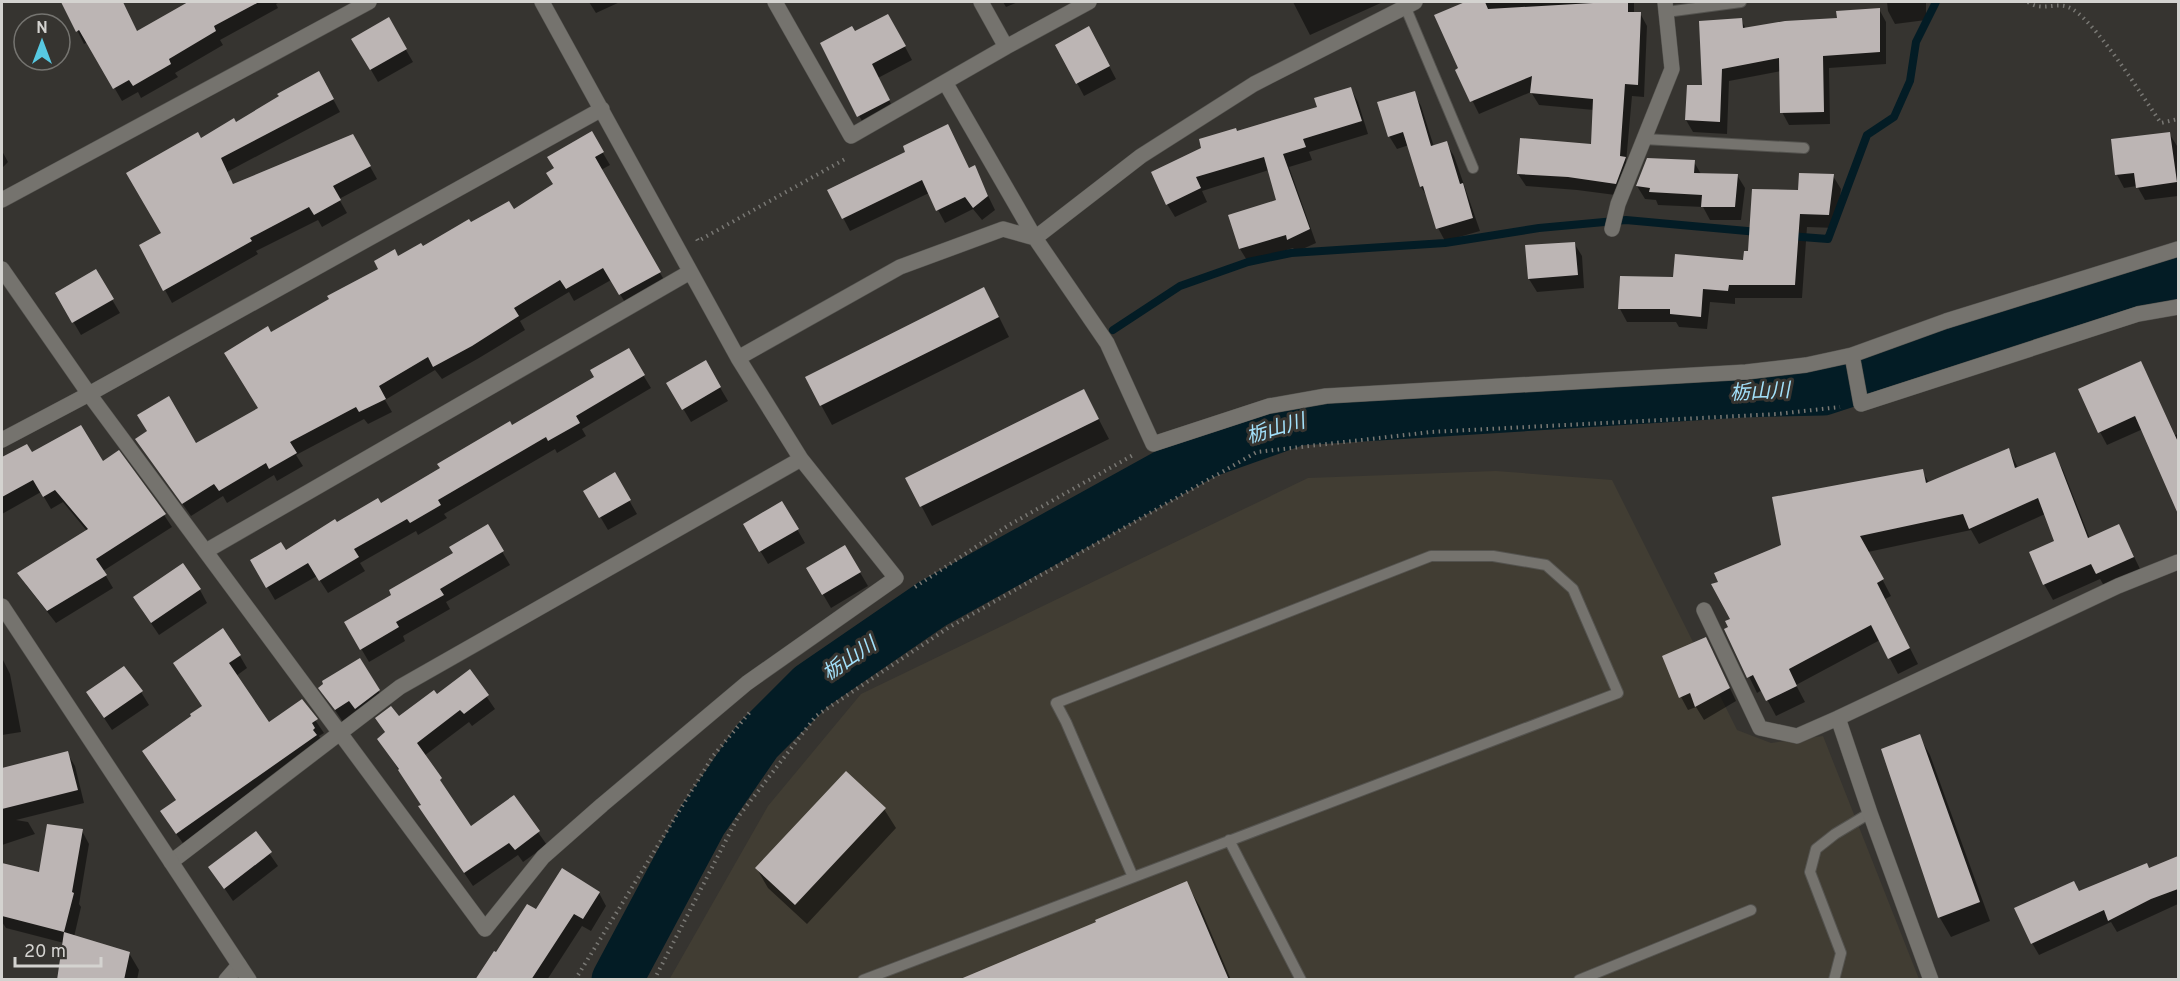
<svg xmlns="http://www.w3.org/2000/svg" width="2180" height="981" viewBox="0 0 2180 981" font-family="Overpass,'Noto Sans JP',sans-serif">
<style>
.built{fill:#413d33}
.shadow{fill:#0007}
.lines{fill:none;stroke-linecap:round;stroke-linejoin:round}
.stream{stroke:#031c25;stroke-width:8}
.river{stroke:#031c25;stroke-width:51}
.building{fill:#bcb5b4}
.service-casing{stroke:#54534f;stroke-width:12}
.minor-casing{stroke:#54534f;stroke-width:16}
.tertiary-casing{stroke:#54534f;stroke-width:16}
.path{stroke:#797874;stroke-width:4;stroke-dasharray:1.5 4.5;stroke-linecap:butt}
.service{stroke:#75736e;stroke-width:10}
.minor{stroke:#75736e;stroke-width:15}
.tertiary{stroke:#75736e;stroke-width:15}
.labels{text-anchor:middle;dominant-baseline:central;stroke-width:6;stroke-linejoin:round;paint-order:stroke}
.water-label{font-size:20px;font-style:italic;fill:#a3e1fb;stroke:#363430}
</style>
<rect width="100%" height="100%" fill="#363430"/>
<path class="built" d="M1496,471L1612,480L1737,730L1771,743L1823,736L1919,979L669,980L768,806L861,694L1308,478Z"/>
<path class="shadow" d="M63,2H122L137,32L191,2H280L276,4L278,8L220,40L223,45L175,73L178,77L141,98L138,92L122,101L88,42L84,44Z
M589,2H620L596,13Z
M1003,2H1018L1006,7Z
M1293,2H1383L1310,35Z
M1469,2H1634V13H1640L1647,26L1644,97L1632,96L1623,196L1577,190L1526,186L1518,174L1592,146L1594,110L1539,105L1531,92L1479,114L1457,70L1460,69L1436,16Z
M1887,2H1926V20L1895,24L1888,11Z
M1879,9L1886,22V64L1829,68L1830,124L1789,125L1782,112L1781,71L1729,81L1727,134L1693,132L1686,120L1741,20L1746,29L1838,19Z
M388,19L413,62L378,82L353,39Z
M895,28L912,60L878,78L896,114L866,129L822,44L855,33Z
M1096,41L1116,79L1084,96L1077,83Z
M319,73L340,112L227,172L234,186L353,136L377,179L339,199L347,213L322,227L318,220L256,251L258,254L172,303L165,290L163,234L201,140L236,124Z
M1351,89L1358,102L1368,134L1309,152L1312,160L1289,167L1316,243L1296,252L1293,248L1248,262L1240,249L1230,216L1278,201L1269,170L1202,191L1207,202L1175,217L1167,204L1237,133L1319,108Z
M1414,93L1421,106L1434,147L1446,143L1454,156L1480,231L1445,241L1438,228L1428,198L1421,187L1409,145L1397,149L1389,136Z
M591,133L610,165L601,170L667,285L628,307L611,280L574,301L569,292L520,321L525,330L479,358L442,379L435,370L385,400L392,412L368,424L364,419L296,455L303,466L277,481L274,475L227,503L223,496L191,516L137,440L196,445L260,409L271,334L398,258L423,249L470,224L513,211L555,185V169Z
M2169,133L2177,146L2178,196L2145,200L2137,186L2124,188L2117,175L2112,140Z
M2,151L8,162L2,168Z
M1694,162L1701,174L1737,175L1745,188L1741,220H1710L1703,207L1658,205L1656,200L1645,199L1637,186Z
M974,167L995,210L982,220L973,209L945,223L929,193L850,231L829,191Z
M1833,176L1841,189L1836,228L1807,227L1802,298H1735V304L1710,302L1707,329L1679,327L1676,322H1627L1620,309L1622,277L1674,278L1744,261L1750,252L1799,192Z
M1574,243L1582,256L1584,288L1537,292L1529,279Z
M95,271L120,313L81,335L57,294Z
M995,309L1009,337L832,425L821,405Z
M628,350L651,388L582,429L586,436L557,453L555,449L444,514L447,518L418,535L416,531L360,563L365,571L328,593L317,576L275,600L252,561L285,552L336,524L380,505L596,378Z
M705,362L728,401L691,422L668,383Z
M2141,363L2175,435L2178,434V503L2143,429L2107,445L2100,432Z
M1084,391L1109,439L932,526L907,479Z
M26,446L31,454L164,515L172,527L103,571L113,588L56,623L27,586L19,574L87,531L63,502L51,509L41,492L2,514V459Z
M2009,450L2018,468L2054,454L2063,470L2090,539L2119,526L2142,573L2106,589L2100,579L2053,600L2044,584L2056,541L2045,514L1979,544L1971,530L1868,552L1891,596L1885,599L1918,664L1898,674L1880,640L1796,685L1805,702L1776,716L1762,690L1757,693L1726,629L1730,627L1732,620L1783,546L1922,471L1929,483Z
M614,474L637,514L608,530L585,491Z
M782,503L805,543L768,564L745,525Z
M487,526L510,565L446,602L450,609L403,636L405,641L369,662L346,623L393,595L455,554Z
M845,547L868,586L831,608L808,569Z
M200,590L207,603L159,635L142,610Z
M1713,652L1736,701L1704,720L1696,707L1688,710L1681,697L1664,657Z
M240,656L247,668L236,676L268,725L302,701L324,733L319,736L322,741L185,846L169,824L177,801L144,752L203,707L182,676Z
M2,658L10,674L21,732L2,735Z
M360,660L386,704L343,722L320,688Z
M469,671L495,709L472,726L469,722L424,756L471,828L513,797L547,845L523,862L518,855L473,886L428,820L422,806L379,739L386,734L377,719L399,718L436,696Z
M141,692L149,705L112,730L96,706Z
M1919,736L1930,755L1990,921L1951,937L1940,918L1883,750Z
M67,753L75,766L84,803L16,820L28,822L35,834L2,845V770Z
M884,809L896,828L807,924L768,888L757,869Z
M82,831L89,844L79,904L81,907L74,937L129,953L139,970L137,980H59L64,943L6,928L2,922V864L41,874Z
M255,833L278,866L233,901L210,867Z
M2178,858V904L2117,932L2111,922L2039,955L2032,943L2079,893Z
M1186,882L1200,907L1231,980H960L1098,923Z
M599,893L606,906L591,931L582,926L547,980H477L536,911Z"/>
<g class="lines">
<path class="stream" d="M1789,236L1828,239L1867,135L1894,117L1910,81L1916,42L1936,2
M1113,330L1180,286L1248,262L1291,253L1445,243L1539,228L1626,220L1758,232"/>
<path class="river" d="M617,980L702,821L757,741L811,687L932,604L1205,453L1298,420L1741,392L1823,390L2178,274"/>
</g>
<path class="building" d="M61,2H123L137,31L188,2H259L214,26L216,31L169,59L171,64L133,86L129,80L113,89L79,30L76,32Z
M1465,2H1485L1488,9L1593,3V2H1628V12H1641L1638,85L1625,84L1620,156L1626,157L1616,184L1568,177L1517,174L1520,138L1591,144L1593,99L1530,93L1532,76L1470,102L1455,70L1458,68L1434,15Z
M1880,8V52L1823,56L1824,112L1780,113L1779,58L1722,69L1720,122L1685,120L1687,85H1702L1699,21L1742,18L1743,28L1785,21L1837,18L1836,11Z
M888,14L906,46L872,64L890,100L857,117L820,43L852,26L855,31Z
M389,17L407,49L370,70L351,39Z
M1089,26L1110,66L1076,84L1055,45Z
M319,71L334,99L221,158L233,184L353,134L371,166L333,186L341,200L314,215L309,207L250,238L252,241L163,291L139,245L161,233L126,173L198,132L201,138L234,118L236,122L279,96L277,94Z
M1351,87L1362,121L1303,139L1306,147L1283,154L1310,229L1287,240L1286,235L1239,249L1228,215L1276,200L1264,157L1196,177L1201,188L1166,205L1151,172L1201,148L1199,139L1236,128L1237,131L1317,107L1314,98Z
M1415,91L1431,146L1447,141L1460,184L1463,183L1473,218L1436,229L1423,186L1420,187L1403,132L1388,137L1377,102Z
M948,124L969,168L975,165L988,196L973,208L965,197L936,211L922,180L842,219L827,190L905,152L903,146Z
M592,131L604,152L595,157L661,272L619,295L603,268L566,289L560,280L514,308L519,316L472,346L433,367L428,357L379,386L386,399L359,412L356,407L290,442L297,453L269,469L266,463L219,491L214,484L182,504L135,439L147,431L137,415L169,396L196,443L258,408L224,353L268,326L271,332L329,299L327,296L378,269L374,261L395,249L398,256L421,243L423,246L469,219L471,222L509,201L514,209L553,184L546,173L554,168L547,157Z
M2170,132L2177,182L2136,188L2134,173L2115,175L2111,139Z
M1647,158L1695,160L1694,173L1738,174L1735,207H1701L1702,195L1649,192L1650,188L1636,186Z
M1799,173L1834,174L1829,215L1800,214L1795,285H1729L1728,291L1703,289L1701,317L1670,314V309H1618L1620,276L1673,277L1675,254L1743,260L1744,251H1748L1752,189L1798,190Z
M1575,242L1578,275L1528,279L1525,245Z
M96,269L114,299L72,323L55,293Z
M984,287L999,317L820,406L805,377Z
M629,348L645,375L576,416L580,423L548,441L546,437L438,500L441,505L410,523L407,519L354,549L359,557L319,581L308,563L266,588L250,560L281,542L286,550L335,519L337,522L378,498L381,503L440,468L437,464L510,421L512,425L594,377L590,370Z
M706,360L721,387L682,410L666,383Z
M2141,361L2178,442V514L2135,416L2098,433L2078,389Z
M1084,389L1099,419L920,507L905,478Z
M81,425L103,461L119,450L166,514L96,559L107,575L47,611L17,573L88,529L55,490L43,497L33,480L2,497V457L27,444L32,452Z
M2009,448L2015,468L2055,452L2088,538L2119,524L2134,557L2096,574L2091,564L2043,585L2029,552L2054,541L2038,498L1969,529L1963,514L1860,536L1884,579L1877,583L1910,648L1888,659L1871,625L1789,669L1797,686L1766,701L1753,675L1747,678L1724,629L1728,627L1725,621L1730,619L1711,584L1718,582L1714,573L1781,545L1772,497L1923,469L1926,483Z
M615,472L631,500L599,518L583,491Z
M782,501L799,529L759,552L743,524Z
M488,524L504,551L440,589L444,595L396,622L399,627L360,650L344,622L391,595L389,590L453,553L449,547Z
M845,545L861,572L822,595L806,568Z
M183,563L201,589L151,623L133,597Z
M223,628L241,655L229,663L269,722L302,699L318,719L312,723L315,728L313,730L317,735L176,834L160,811L176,800L142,751L191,716L190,714L202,706L173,663Z
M1706,637L1730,688L1695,707L1690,693L1679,698L1662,656Z
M360,658L380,690L355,709L349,701L335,710L318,688L323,684L322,681Z
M124,666L143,691L104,718L86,692Z
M470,669L489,695L464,714L460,710L417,743L442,778L440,780L471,826L514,795L540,831L515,850L509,843L464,873L418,806L421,805L398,770L399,769L377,739L385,732L375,718L391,706L399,716L434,690L437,694Z
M1920,734L1980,902L1938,918L1881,749Z
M68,751L78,790L2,809V768Z
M846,771L886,808L795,905L755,868Z
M47,824L83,829L72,892L74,893L64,932L2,916V863L39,872Z
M256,831L272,852L224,889L208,867Z
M2178,856V889L2151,899L2108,921L2104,910L2031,944L2014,908L2074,881L2079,891L2147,863L2149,868Z
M562,868L600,892L583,919L574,914L531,980H475L494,951L496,952L527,904L536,909Z
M1187,881L1229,980H958L1096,922L1095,920Z
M64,932L130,952L124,980H57Z"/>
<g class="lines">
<defs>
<path id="service" d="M1405,6L1473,168
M1666,12L1741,2
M1644,139L1804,148
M1229,840L1301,980
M863,980L1618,693L1573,589L1546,565L1493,556H1431L1056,703L1066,722L1133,877
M1579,980L1751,910
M1834,980L1841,953L1810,872L1816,849L1835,834L1870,813"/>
<path id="minor" d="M775,2L851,136L1006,47L981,2
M1006,47L1089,2
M945,82L1035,238L1141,156L1254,84L1415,2
M2,200L369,2
M1612,229L1618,204L1672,69L1665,2
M2,269L89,394L485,929L543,857L602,805L747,683L896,578L801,459L738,358L542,2
M1852,355L1861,404L2138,314L2178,307
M738,358L900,267L1003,229L1035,238L1107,343L1153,444L1269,406L1326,396L1746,372L1806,365L1852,355L1946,321L2178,249
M2,440L89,394L602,109
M206,551L690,272
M1704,610L1760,728L1797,736L1838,718
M171,862L400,687L801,459
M226,980L239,965
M1931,980L1870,813L1838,718L2118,586L2178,562"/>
<path id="tertiary" d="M2,606L249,980"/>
</defs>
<use href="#service" class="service-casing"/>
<use href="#minor" class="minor-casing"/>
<use href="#tertiary" class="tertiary-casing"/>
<path class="path" d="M2028,2C2043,12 2054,2 2068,7C2092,15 2144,99 2161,123L2178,119
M697,239L698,241L847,158
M915,587L1009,525L1135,454
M575,980L713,756L750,712
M654,980L738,817L816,716L948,628L1257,452L1431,432L1777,414L1840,407"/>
<use href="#service" class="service"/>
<use href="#minor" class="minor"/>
<use href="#tertiary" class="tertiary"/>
</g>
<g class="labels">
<g class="water-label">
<text transform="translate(1760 393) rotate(-3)">栃山川</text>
<text transform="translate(1276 430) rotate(-16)">栃山川</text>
<text transform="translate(850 660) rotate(-34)">栃山川</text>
</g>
</g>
<rect width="2180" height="981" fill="none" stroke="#d4d3d0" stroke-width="6"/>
<g transform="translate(42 42)"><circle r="28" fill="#363430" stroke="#757470" stroke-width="1.5"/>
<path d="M0-4.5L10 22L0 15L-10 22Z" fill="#57c9e2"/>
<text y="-9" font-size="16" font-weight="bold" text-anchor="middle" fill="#d4d3d0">N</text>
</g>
<path d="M15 957v9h86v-9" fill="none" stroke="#d4d3d0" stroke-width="3"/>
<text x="24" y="957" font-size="18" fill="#d4d3d0" stroke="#363430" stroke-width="4.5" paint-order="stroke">20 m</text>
</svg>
